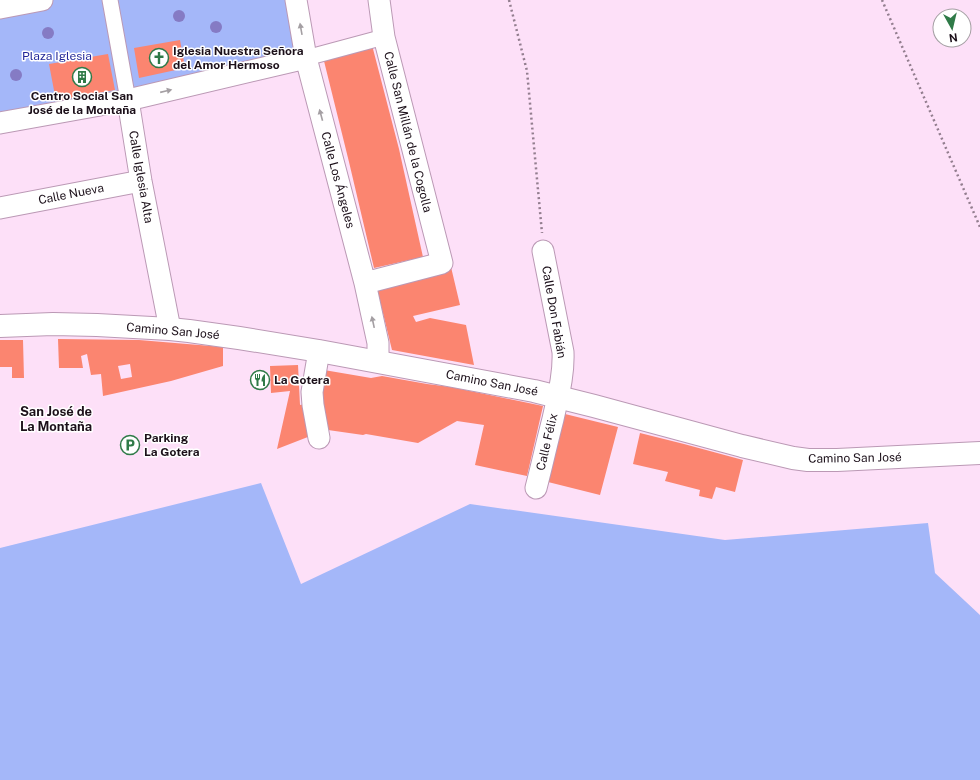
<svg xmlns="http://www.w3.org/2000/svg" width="980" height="780" viewBox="0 0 980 780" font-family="'Public Sans',sans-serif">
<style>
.green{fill:#a4b7f9}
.building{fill:#fb8570;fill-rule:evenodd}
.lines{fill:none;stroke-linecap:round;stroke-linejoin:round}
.pedestrian-casing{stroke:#bb99b5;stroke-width:17}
.minor-casing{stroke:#bb99b5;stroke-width:23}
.secondary-casing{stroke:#bb99b5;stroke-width:24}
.path{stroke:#937e8f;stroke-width:2.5;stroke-dasharray:2 3;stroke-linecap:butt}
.pedestrian{stroke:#fff;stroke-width:15}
.minor{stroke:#fff;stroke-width:21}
.secondary{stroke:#fff;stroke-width:22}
.tree{fill:#857bc4}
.oneway{fill:#a49fa3}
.labels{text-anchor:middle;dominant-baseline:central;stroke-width:3;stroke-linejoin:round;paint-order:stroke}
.poi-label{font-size:12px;font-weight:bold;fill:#1c101a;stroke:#fff;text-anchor:start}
.park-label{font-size:12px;fill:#232899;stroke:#fff}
.street-label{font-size:12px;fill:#1c101a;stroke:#fff}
.neighbourhood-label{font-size:13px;font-weight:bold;fill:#1c101a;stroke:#fff}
</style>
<rect width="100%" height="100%" fill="#fde0f8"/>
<path class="green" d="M40,0H296L306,58L0,123V7Z
M261,483L301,584L470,504L725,540L928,523L935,573L980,615V780H0V548Z"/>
<path class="building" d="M180,40L185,68L139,78L134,48Z
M372,45L399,149L423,257L374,268L349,162L323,57Z
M108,54L115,90L56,101L49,64Z
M451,267L460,305L413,316L416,322L430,318L466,325L474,365L392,350L376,285Z
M58,339L139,340L223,347V366L171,381L103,396L101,374L91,375L87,354L81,356L83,368H59ZM130,364L132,377L121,379L118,366Z
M0,340H23L24,378H12V367H0Z
M298,365L300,405L305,404L313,435L277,449L290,391L271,393L270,366Z
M324,370L371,378L382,376L427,384L451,387L543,406L527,476L475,465L484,425L457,421L418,443L366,434L363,435L321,429L317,400Z
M565,414L618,427L600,495L548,482Z
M640,433L684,444L743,460L735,492L716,487L712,499L699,496L700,490L665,481L668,472L633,464Z"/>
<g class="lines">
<defs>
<path id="pedestrian" d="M110,0L128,100
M306,58L384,37"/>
<path id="minor" d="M296,0L306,58L365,283L378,343V353L377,361
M0,8L42,0
M128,100L141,181L170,329
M0,123L128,100L306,58
M0,208L141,181
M365,283L442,263L384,37L379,0
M319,438L313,405L312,392L319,351
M536,488C542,465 547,442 553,419C558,396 564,375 563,352L543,251"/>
<path id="secondary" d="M0,326L53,324L97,325L170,329L189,331L239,338L319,351L534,391L594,406L742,446L793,458L808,460H837L980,453"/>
</defs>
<use href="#pedestrian" class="pedestrian-casing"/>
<use href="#minor" class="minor-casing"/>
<use href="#secondary" class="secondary-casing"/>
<path class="path" d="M509,0L527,71L542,233
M882,0L980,227"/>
<use href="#pedestrian" class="pedestrian"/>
<use href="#minor" class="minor"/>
<use href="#secondary" class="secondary"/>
</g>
<g class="tree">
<circle cx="179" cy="16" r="6"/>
<circle cx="216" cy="27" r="6"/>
<circle cx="48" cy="33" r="6"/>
<circle cx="16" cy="75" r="6"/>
</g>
<defs><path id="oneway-solid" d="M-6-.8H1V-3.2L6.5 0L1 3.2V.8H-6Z"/></defs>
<g class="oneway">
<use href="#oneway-solid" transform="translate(301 29) rotate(-100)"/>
<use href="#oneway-solid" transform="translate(166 91) rotate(-13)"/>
<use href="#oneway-solid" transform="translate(321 115) rotate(-105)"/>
<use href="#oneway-solid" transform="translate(373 322) rotate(-102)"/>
</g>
<defs>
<symbol id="church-ring" viewBox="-11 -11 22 22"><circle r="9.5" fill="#fff" stroke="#2f7a48" stroke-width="1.5"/><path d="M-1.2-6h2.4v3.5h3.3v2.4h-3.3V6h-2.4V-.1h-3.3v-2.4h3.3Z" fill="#2f7a48"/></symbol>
<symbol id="building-ring" viewBox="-11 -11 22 22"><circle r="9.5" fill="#fff" stroke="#2f7a48" stroke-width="1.5"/><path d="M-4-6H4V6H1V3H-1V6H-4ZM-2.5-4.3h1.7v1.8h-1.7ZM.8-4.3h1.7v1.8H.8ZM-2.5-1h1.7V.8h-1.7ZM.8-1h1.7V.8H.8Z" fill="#2f7a48"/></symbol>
<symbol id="restaurant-ring" viewBox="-11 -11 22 22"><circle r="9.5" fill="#fff" stroke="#2f7a48" stroke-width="1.5"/><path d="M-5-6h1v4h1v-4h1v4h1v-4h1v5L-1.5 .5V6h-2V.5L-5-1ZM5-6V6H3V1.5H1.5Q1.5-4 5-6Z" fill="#2f7a48"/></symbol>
<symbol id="parking-ring" viewBox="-11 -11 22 22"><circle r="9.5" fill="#fff" stroke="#2f7a48" stroke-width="1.5"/><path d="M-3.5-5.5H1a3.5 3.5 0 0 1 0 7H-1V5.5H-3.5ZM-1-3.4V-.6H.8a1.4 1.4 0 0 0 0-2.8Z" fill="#2f7a48"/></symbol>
</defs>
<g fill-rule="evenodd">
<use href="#church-ring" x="148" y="47" width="22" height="22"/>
<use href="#building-ring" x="71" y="66" width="22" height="22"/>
<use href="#restaurant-ring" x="249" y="369" width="22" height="22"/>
<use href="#parking-ring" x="119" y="434" width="22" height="22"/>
</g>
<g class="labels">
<g class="poi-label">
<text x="173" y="51">Iglesia Nuestra Señora<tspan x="173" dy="14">del Amor Hermoso</tspan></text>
<text x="82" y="96" text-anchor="middle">Centro Social San<tspan x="82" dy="14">José de la Montaña</tspan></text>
<text x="274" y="380">La Gotera</text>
<text x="144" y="438">Parking<tspan x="144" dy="14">La Gotera</tspan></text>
</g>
<g class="park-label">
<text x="57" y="56">Plaza Iglesia</text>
</g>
<g class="street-label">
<text transform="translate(408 132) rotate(76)">Calle San Millán de la Cogolla</text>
<text transform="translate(141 177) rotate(80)">Calle Iglesia Alta</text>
<text transform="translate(338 180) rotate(75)">Calle Los Ángeles</text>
<text transform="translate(71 194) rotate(-11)">Calle Nueva</text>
<text transform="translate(554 312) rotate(80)">Calle Don Fabián</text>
<text transform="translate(173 331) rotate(5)">Camino San José</text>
<text transform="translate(492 383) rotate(11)">Camino San José</text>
<text transform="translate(547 442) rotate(-77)">Calle Félix</text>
<text transform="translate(855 458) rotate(-1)">Camino San José</text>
</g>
<g class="neighbourhood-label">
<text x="56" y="411">San José de<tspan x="56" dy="15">La Montaña</tspan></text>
</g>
</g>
<g transform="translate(952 28) rotate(172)"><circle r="19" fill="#ffffff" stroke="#a49fa3"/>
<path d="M0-3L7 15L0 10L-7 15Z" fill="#2f7a48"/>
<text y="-6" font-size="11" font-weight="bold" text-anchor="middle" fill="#1c101a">N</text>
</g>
</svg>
